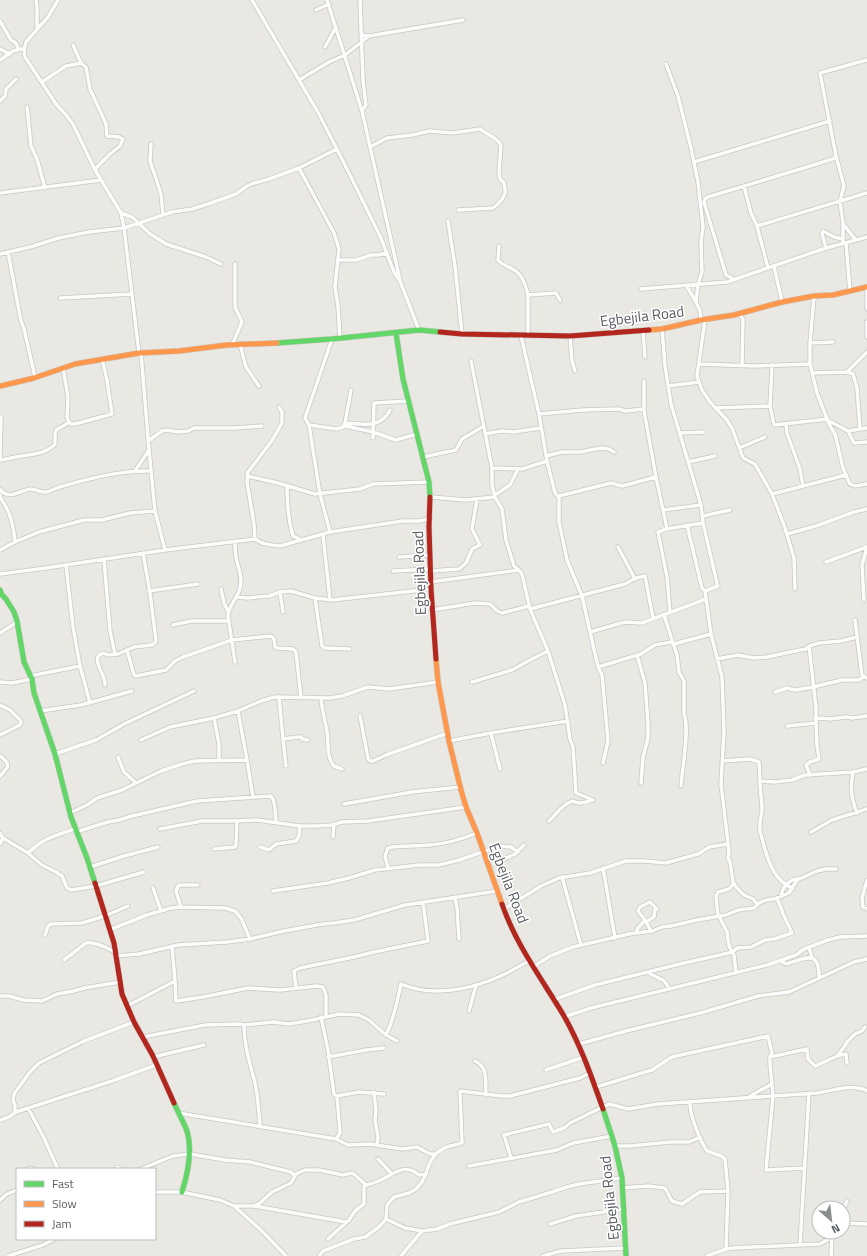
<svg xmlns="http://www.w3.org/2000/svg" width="867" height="1256" viewBox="0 0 867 1256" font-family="'Titillium Web',sans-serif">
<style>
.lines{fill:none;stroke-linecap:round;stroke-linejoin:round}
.street-casing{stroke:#c7c7c7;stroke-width:5}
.fast-casing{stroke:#c5c6c4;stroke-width:6}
.slow-casing{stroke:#c5c6c4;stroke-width:6}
.jam-casing{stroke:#c5c6c4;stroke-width:6}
.street{stroke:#fcfcfb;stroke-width:3.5}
.fast{stroke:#63d668;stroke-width:5}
.slow{stroke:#ff974d;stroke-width:5}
.jam{stroke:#b3261e;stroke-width:5}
.labels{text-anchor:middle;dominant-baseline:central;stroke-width:3;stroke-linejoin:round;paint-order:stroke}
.street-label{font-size:15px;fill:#585d62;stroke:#fff}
</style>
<rect width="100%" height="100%" fill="#eae8e2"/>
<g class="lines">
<defs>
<path id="street" d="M36,0L37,7V28
M58,0L48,17L26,42L24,49L25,57L56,104L67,116L73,124L94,168L121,213L124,228L139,353
M252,0L319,114L352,179L380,236L394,272L397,277L400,281L419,330
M327,0L362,111
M360,0L363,81L366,105L362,111L400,280
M316,10L329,4
M0,21L11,40L16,43L18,49
M361,35L369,36L463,20
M73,45L81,63L86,67L90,89L106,124L107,136L119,137L123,139L120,146L110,154L95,169
M325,47L336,27
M0,49L10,54
M0,60L13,51L21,49
M666,64L678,96L691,148L698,182L703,227L701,242L702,272L698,284L696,302L700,311L701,320
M299,80L329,62L345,55L369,36
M42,82L66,66L81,63
M0,101L5,96L6,89L16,79
M27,107L31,146L37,159L45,188
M151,144L150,161L161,194L163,215
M370,147L387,138L412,135L430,131L452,133L480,129C488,135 496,137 501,145L499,172L500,179L504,183L505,188V193L503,198L498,204L493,208L458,210
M694,162L830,121
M299,168L334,233L339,249L335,287L338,306L340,338
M744,186L751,213L757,226
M0,193L101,180
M121,213L132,217L149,233L166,244L206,257L221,264
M448,221L455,266L462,334
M843,224L856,240
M843,243V223L840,201L844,186L836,156L820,73L867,60
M846,243L850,291
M499,246L498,260C503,266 508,266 514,270C522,274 526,286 528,295
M826,248L822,234L823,231L834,237L843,239
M8,252L21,321L24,329L35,377
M0,254L30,247L59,238L89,232L124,228L172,212L192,209L208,204L236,194L247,186L254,183L269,179L299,168L337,149
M338,260H356L371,255H378L387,253
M774,266L782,302
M768,268L757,226L867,193
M734,279L726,275L704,202L705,199L708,197L833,159L836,156
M686,285L696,302
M867,287V309
M641,289L727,282L823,249L867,237
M814,296L810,343V364L817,393L829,424L835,434L843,468L850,484L855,486L867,484
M60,298L132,294
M739,314L743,319L742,365
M705,320L697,376L702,390L710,402L727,420L732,428L743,458L755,464L772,494L784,525L794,558L795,589
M867,322V337
M662,329L665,366L671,404L701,505L703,523L717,583L718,586L705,591L711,634L722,677L724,731L721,784L729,851L728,858L730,862L733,882L736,887L744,895L753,899L757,904
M643,331L645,357
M521,336L539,414L547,461L555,493L559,498V522L567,560L582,596L598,667L602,675L608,741L603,763
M528,336V295L556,293L560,300
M570,336L572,361L575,371
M810,343L833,342
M240,344L246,367L259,386
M232,345L242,322L235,307V264
M141,353L149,450L155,511L165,550
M471,361L492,468V485L495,497L502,509L506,540L514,566L519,570L522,574L530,609L548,651L565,705L570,739L573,747L576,793L593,800C585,802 580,805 572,801C560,806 558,813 549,821
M699,364L754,366L810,364
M772,365L770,406L774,425L828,419
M63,368L68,397L67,417L69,422
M847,372L853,374L857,388L860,429
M812,373L847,372L867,352
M644,381V411L656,477L667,529
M668,386L699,382
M715,408L770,406
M539,414L583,410L618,409L626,411L644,409
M0,416L1,418L0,457
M829,421L848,431L867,428
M69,422L71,424H75L112,414L107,380L102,359
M345,423C363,424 381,429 390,410
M786,424L787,433L800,469L803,486
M309,425L337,429L343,427L345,423L351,390
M344,426L350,427L373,432L396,440L417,434
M848,431L854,443L867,442
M680,433L704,432
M485,434L502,431L513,432L541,428
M373,438L374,403L408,401
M148,441L162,431L167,430L178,432L188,431L194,428H234L262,426
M739,448L765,437
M546,456L562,452H580L601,448L609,449L614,452
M423,457L456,450L462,439L484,426
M0,460C7,459 15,457 22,456C34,454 46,454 55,444C55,422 55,434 69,422
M688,462L715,456
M492,468L522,469L547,461
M135,471L149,450
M247,476L278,483L315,494L360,489L373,484L429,482
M287,486C287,503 288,519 293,536L302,540
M0,489C8,501 20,490 31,489C36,489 41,493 46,492C52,491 57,487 63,486C92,478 122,470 151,471
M772,494L846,475
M0,495C1,501 4,502 6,507C12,517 14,530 15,542L0,550
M495,495L510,485L518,469
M559,496L611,483L622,486L656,477
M431,497L465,500L495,497
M663,510L701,505
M703,516L730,510
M687,525L702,588L705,591
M330,532L320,494L309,425L305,418L332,339
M787,534L816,526L854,512L867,509
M323,535L330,600
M255,539L254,524L247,482L248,472L271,442L282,423V412L279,407
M15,542L39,532L84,520H102L130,513L155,511
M235,542C235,547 235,552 236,557C238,568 243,577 240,588C238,598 228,606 228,616L235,662
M618,547L635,579
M399,557L430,555
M104,559L110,631L115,654
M826,562L867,547
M66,565L73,627L80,666L90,703
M393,571L430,569
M430,571L459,569L466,563L472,549L480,545L472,529L477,499
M0,574L46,568L165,550L255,539L262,543L271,545L280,546L330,532L403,521H420L429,519
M430,582L519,570
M221,589L224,603L228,611
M149,591L198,584
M280,592L291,591L315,598L322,646L325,648L350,649
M238,597L247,598L269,596L280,592L283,612
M315,598L332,600L431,589
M864,600L862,565L867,547
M530,609L625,584L636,578L645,576L653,618
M432,610L475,603L490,604L497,611L502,613L529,606
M670,612L667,577L658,532L666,529L703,523
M664,615L677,655L679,672L684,681V714C690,726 682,771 681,786
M855,620L862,675L867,678
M173,625L191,621H229
M590,632L625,622L642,623L706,599
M0,633L17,622
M127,650L134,675L136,676L166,670L175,661L183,657L232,640L271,636L274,639L275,647L277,648L293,649L296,652L301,698
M637,655L645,683L648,724V738L643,757L641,783
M717,659L738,655L754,658L767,657L800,650L806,649L809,646L819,643L841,641L857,637
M598,667L641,654L652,647L655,645L671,642L674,644L711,634
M30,676L80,666
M0,682L12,683L32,679
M472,682L512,670L530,660L548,651
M105,685C105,683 105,681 104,679C102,671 91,657 103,653L108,655L118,654L134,647L152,645L155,643L156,640L150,593L143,553
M775,692L787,688L795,690L813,687L842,680H859L863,677
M279,697L283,739L298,737H301L302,739L308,740
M321,698C322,711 325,720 327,732C329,743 326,757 334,766L342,769
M0,705L10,710L21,721L20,725L0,735
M40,711L81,705L132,691
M360,716L368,758L370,761H373L386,755L448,733
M214,718L219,744V761
M815,719L822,718L829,719L847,717L852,718L867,716
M787,726L816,723V708L809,646
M491,733L500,769
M283,739L286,766
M141,740L170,727L214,718L238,711
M449,741L491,733L568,721
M55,754L96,740L124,724L194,691
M0,756C12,765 8,767 0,776
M118,757L124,772L136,783
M247,760L253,797
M722,761L750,759L759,762L760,781L775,782L792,780L805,775L853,772L867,769
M853,772C850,789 851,797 857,813
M810,775L806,765L810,762L819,759L817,745L816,723
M760,781C760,791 762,800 762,810C761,817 759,824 760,831C761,836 763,841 764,846C769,863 775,882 793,888
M344,804L412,792L460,787
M70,813L87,805L97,798L122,790L161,771L182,764L195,761L247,760L238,711L261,701L275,697L330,698L342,696L368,687L389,689L438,682
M160,829L202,821H237
M76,832L108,822L119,820L132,816L197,801L271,796C276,801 275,814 276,822
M811,832L832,820L867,809
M0,833L3,838L28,853L42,865L56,872L62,876L67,888L71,890L96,886L144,872
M333,837L334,824
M0,844L3,838
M260,847L269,850L276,844L296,841L299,836L300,826
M214,849L235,847L236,845L237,821L257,820L300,826H317L332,825L342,822L368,821L466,807
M28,853C45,837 53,837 74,829
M494,864L515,854L524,845
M90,867L124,856L158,847
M388,868L385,856L388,848L392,847C404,846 417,846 430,845C446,844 462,839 477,833
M603,868L615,938
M562,877L581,945
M867,880L862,898L863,907L867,909
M153,888L161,911
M273,891L328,883L349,878L375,870L420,865H439L459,860L500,846L511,847L518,852
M781,897C781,889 790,878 798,879
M455,898L457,908L459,939
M181,907L176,891L178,886L181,885H198
M504,909L541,886L559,878L590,873L626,861H645L666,863L698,854L709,847L728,844
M718,916L716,896L718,892L729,889L734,883
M719,916L727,932L729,946L734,955L736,973
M109,930L147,915L171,908L181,907L225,908L235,911L241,918L250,939
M636,933L638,928L645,920L638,911L640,907L650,902L657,909L655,910L654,917L646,922L651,931
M45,935L48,926L51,924L82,923L105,916L128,906
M172,946L175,981
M809,947L812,958
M116,956L139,954L178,945L227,942L250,939L284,931L323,924L334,923L354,920L405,905L497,891
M64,960L86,943C95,941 107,948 115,952
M781,961L786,964C805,958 820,949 819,978
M533,967L550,956L573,947L629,934L652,931L662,927L671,926L697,920L726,915L738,910L754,908L759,903L766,900L774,899L789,893L797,880L817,871L826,869H836
M648,972C657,980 663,975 669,989
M296,988L294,971L300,968L354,957L374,952L428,941L423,902
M0,996H9L23,1000L42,1001L57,994L74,991L84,988L120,982
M553,1000L595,985L680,964L733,952L737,948L751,947L765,940L774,939L792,933L784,916L777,898
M127,1006L175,981L176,1001L203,997L248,988L280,990L317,986L323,987L326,995V1017
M469,1011L476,985
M321,1017L328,1050L334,1094L337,1096L359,1092L384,1094
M564,1017L591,1008L767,965L796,955L804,949L828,940L840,937L867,936
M244,1025C244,1046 250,1063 255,1083C258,1097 259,1112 260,1126
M386,1035C394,1019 397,1002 401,984C434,998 474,989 505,974C513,970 521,965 529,961
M143,1037L205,1025L240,1024L244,1025L273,1022L289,1024L307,1021L340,1014L359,1015L369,1020L386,1035L397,1041
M579,1044L626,1031L704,1012L758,996L789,992L854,962L867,959
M838,1055L844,1047L847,1042L855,1034L862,1031L865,1027
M153,1057L204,1045
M328,1057L366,1050L384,1048
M770,1057L807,1049L808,1059L815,1066C826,1062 835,1055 846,1054L847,1063
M475,1061C489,1068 485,1081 486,1095
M546,1070L584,1057
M374,1092L376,1111L375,1120L378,1137L377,1144
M750,1096L772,1084
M28,1108L43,1136L57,1167
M15,1113V1106L13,1100L14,1094L30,1072L39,1063L84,1041L134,1022
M178,1113L336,1139L348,1145L370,1144L402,1149L417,1147L430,1154H436
M0,1120L9,1117L16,1112L112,1081L156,1065
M336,1139L340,1133L337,1096
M615,1146H630L670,1142H689L700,1137
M511,1158L504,1135L549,1124L553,1132L564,1128L570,1123L609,1104L628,1109L658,1104L773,1096L770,1064V1057L772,1053L768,1036L676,1056L670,1058L652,1070L596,1087
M378,1159L392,1174
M469,1166L557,1150L573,1143L612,1136
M805,1168L766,1170L773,1096C788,1095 803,1094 817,1093C833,1091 852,1083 867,1091
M29,1169V1168L34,1169
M115,1169L118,1167L121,1169
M141,1169L173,1156L190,1154L225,1160L250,1162L291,1172L295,1176
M622,1188L648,1186L665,1188L672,1201L682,1204L700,1192L728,1191L725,1159L721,1156L707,1151C700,1141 689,1114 690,1101
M155,1193L159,1192H181L220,1200L234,1206L262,1231L286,1256
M0,1200L7,1194L17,1190
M234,1206H254L260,1203L272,1192L291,1183L296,1174L305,1170H319L343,1175L352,1173L355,1175L366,1185
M254,1206L346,1222
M843,1210L847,1201
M386,1219L405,1228L422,1231L437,1229L450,1224L499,1212L519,1202L552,1192L567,1187L579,1184L622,1178
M843,1223L867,1224
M550,1224L576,1216L624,1209
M328,1239L349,1220L355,1211L364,1204V1186C368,1184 372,1184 376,1182C391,1177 404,1161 419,1175L426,1174C429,1162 435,1151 447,1147C452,1145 457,1145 462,1143L460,1091L502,1096H510L580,1078L590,1073
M800,1245L809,1093
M726,1249L728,1191
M8,1256L43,1245L54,1239
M319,1256L323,1251L354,1239L365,1237L379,1227L386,1219L387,1205L394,1197L409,1193L416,1189L422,1182L426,1174
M401,1256L422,1231
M543,1256L561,1251L626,1248
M707,1256L726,1249L733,1248L820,1244L829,1239L833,1232
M831,1256L832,1236"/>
<path id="fast" d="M396,333L403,379L429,482L430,497
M277,343L332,339L419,330L440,332
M0,590L2,595L6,599L14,612L17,621L24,662L32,679L34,693L55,754L71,817L87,858L95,883
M174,1103C178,1112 183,1121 187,1131C193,1151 188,1173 182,1192
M603,1109L615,1146L622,1178L626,1256"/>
<path id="slow" d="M649,330L662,329L701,320L734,315L782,302L814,296L833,295L867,287
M0,386L34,378L75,364L139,353L179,351L227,345L277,343
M436,659L438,682L449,741L461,790L466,807L477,833L502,904"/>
<path id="jam" d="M440,332L462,334L570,336L649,330
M430,497L429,527L431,589L436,659
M95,883L114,943L122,994L134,1022L153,1056L174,1103
M502,904C516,945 542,979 564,1016C581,1046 592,1078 603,1109"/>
</defs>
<use href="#street" class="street-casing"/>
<use href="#fast" class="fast-casing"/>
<use href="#slow" class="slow-casing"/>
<use href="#jam" class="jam-casing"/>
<use href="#street" class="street"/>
<use href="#fast" class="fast"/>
<use href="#slow" class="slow"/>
<use href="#jam" class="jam"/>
</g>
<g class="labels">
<g class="street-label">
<text transform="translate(642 316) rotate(-7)">Egbejila Road</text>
<text transform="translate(419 573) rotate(-92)">Egbejila Road</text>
<text transform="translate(509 883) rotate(69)">Egbejila Road</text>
<text transform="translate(609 1198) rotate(-96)">Egbejila Road</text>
</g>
</g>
<rect x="16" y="1168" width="140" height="72" fill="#ffffff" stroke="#bcbec0"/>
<rect x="24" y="1181" width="20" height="6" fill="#63d668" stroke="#bcbec0"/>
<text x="52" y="1188" font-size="12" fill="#585d62">Fast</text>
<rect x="24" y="1201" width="20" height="6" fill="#ff974d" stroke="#bcbec0"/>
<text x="52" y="1208" font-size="12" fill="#585d62">Slow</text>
<rect x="24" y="1221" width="20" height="6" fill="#b3261e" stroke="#bcbec0"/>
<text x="52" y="1228" font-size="12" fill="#585d62">Jam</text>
<g transform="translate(831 1220) rotate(152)"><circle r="19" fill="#ffffff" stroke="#bcbec0"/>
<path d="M0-3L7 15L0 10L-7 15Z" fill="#8b8e8f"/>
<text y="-6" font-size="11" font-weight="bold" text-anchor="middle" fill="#585d62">N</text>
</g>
</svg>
